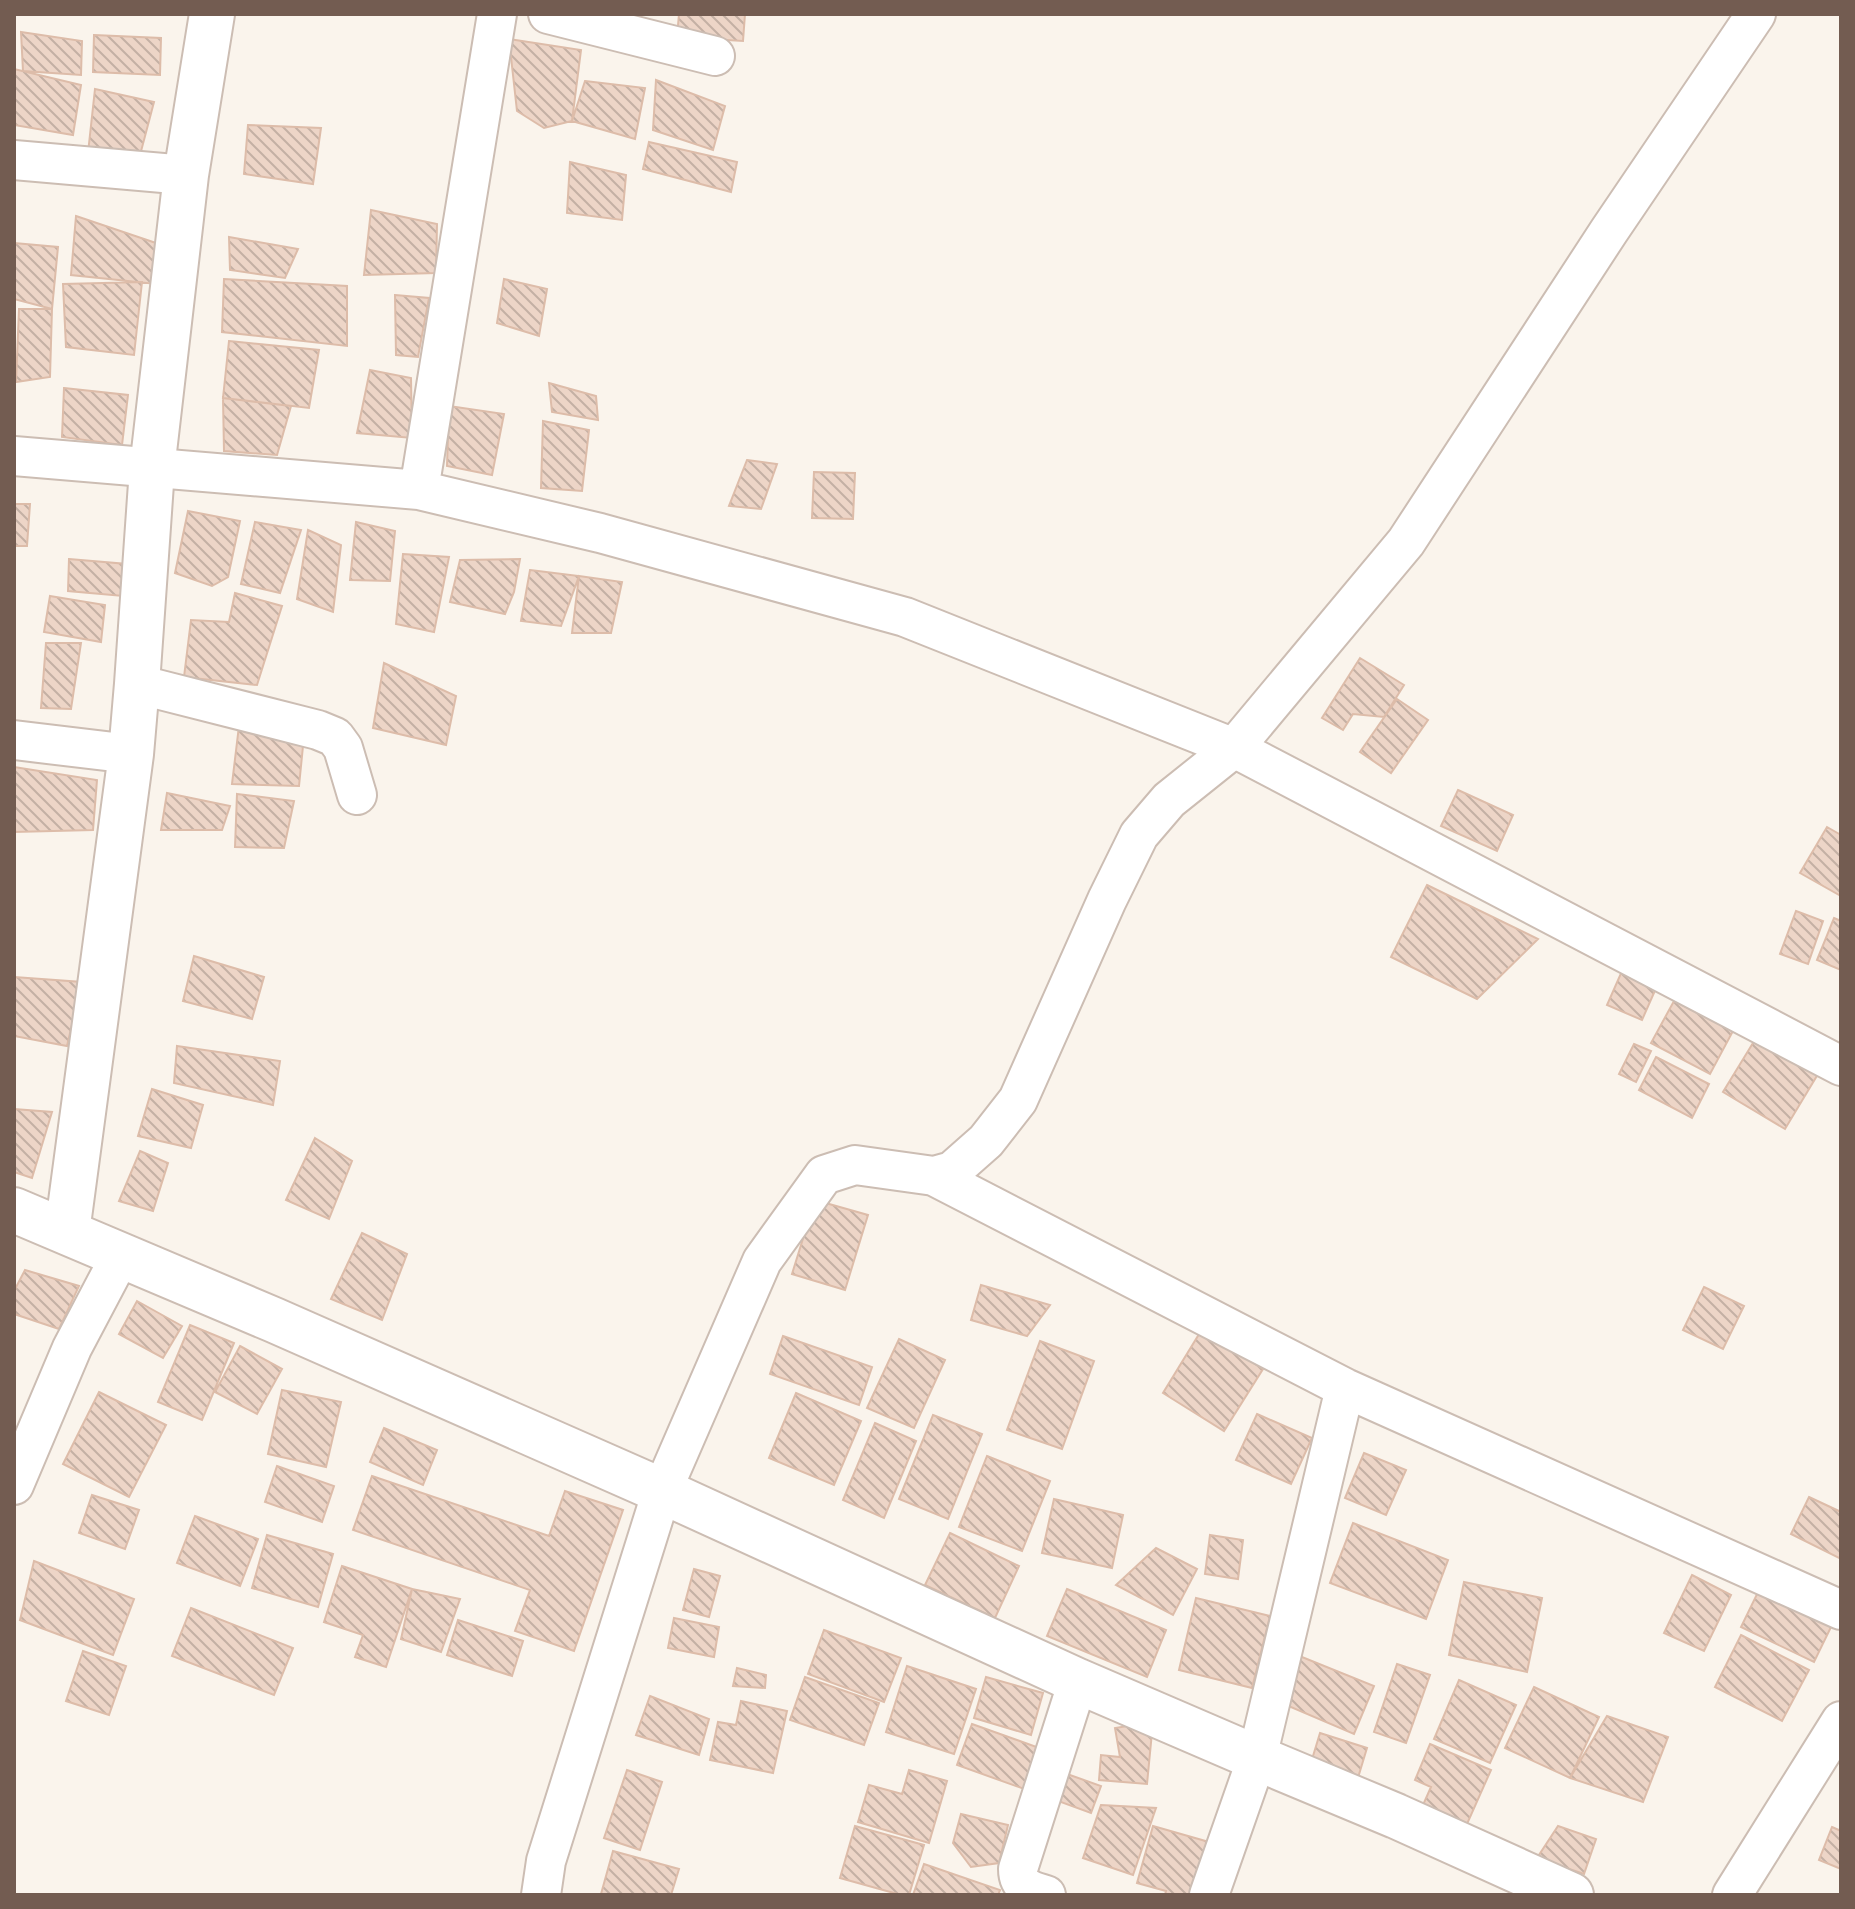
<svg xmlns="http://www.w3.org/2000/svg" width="1855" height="1909" viewBox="0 0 1855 1909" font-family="Mulish,sans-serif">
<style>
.building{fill:url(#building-back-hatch);stroke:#ddbca9;stroke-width:2}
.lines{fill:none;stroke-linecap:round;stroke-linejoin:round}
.minor-casing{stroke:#ccbdb3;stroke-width:42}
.tertiary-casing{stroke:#ccbdb3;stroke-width:48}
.minor{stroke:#fff;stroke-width:38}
.tertiary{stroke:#fff;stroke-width:44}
</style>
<defs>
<pattern id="building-back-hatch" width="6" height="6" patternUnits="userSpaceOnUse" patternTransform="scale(2)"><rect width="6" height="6" fill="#edd5c7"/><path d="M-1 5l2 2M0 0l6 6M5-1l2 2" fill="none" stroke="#c4b0a4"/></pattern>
</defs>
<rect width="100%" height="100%" fill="#faf4ec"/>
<path class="building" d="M679,14H745L743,41L677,37Z
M21,32L82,41L81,75L23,71Z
M94,35L161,38L160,75L93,72Z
M509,39L581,50L572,121L544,128L517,111Z
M14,69L81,85L73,135L14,125Z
M656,80L725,106L713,150L653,130Z
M585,81L645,88L635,139L572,121Z
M95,89L154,102L139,159L88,153Z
M248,125L321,128L313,184L244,174Z
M649,142L737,162L731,192L643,169Z
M570,162L626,175L622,220L567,213Z
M371,210L437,224L436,273L364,275Z
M76,216L156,243V284L71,275Z
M229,237L298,249L285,278L230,270Z
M14,243L58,247L52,309L14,299Z
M224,279L347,286V346L222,332Z
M504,279L547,289L539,336L497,323Z
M142,282L134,355L66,347L63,284Z
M395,295L429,298L418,357L396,355Z
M19,309H52L50,377L16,382Z
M229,341L319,350L309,408L223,398Z
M370,370L411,378L412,438L357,433Z
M549,383L596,396L598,420L552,412Z
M64,388L128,395L122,445L62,437Z
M223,398L291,406L277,455L224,451Z
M449,406L504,414L492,475L447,466Z
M543,421L589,430L582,491L541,488Z
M747,460L777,464L761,509L729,506Z
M814,472L855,473L853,519L812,518Z
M14,504H30L27,546H14Z
M188,511L240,521L228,577L212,586L175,573Z
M255,522L301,530L280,593L241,584Z
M356,522L395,531L390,581L350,580Z
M308,530L341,545L333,612L297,599Z
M403,554L449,557L434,632L396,624Z
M69,559L127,564L123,596L68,591Z
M520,559L514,592L505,614L450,602L460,560Z
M530,570L579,576L561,626L521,621Z
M579,576L622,582L611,633H572Z
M235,593L282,606L257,685L184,677L191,620L229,622Z
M50,596L105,605L101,642L44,632Z
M46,643H81L71,709L41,708Z
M1360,658L1404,685L1384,717L1353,714L1343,730L1322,718Z
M384,663L456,696L446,745L373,728Z
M1397,699L1428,720L1391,773L1360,752Z
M239,726L304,736L299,786L232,784Z
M14,767L97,780L93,830L14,832Z
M1458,790L1513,815L1497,851L1441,826Z
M167,793L230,806L222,830H161Z
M237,794L294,801L284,848L235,847Z
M1827,827L1841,835V896L1800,873Z
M1427,885L1538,939L1477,999L1391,957Z
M1796,911L1823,921L1808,964L1780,954Z
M1834,918L1841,921V970L1817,960Z
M194,956L264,977L252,1019L183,1001Z
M1622,971L1657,986L1642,1020L1607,1005Z
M14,977L82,982L67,1046L14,1036Z
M1674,1001L1733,1031L1710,1074L1651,1043Z
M1756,1038L1818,1074L1785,1129L1723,1092Z
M1634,1044L1651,1051L1636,1082L1619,1074Z
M177,1046L280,1061L273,1105L174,1083Z
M1656,1057L1709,1084L1692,1118L1639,1090Z
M152,1089L203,1105L191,1148L138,1136Z
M14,1109L52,1112L32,1178L14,1172Z
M315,1138L352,1161L329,1219L286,1200Z
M140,1151L168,1163L153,1211L119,1201Z
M815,1200L868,1215L845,1290L792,1274Z
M362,1233L407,1254L382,1320L331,1299Z
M25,1270L79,1286L59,1329L14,1314V1291Z
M981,1285L1050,1305L1027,1336L971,1320Z
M1704,1287L1744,1306L1723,1349L1683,1330Z
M137,1301L182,1326L163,1358L119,1334Z
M190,1325L234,1343L202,1420L158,1402Z
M1201,1331L1263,1369L1224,1431L1163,1393Z
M783,1336L872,1367L859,1405L770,1374Z
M899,1339L945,1360L914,1428L867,1408Z
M1040,1341L1094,1361L1062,1449L1007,1430Z
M240,1346L282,1369L257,1414L215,1392Z
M282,1390L341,1402L326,1467L268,1454Z
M99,1392L166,1425L129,1497L63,1464Z
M796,1393L861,1421L834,1485L769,1458Z
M1257,1414L1312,1438L1291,1484L1236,1460Z
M933,1415L982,1434L948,1519L899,1499Z
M875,1423L916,1441L884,1518L843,1500Z
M384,1428L437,1450L423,1485L370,1462Z
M1364,1453L1406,1470L1386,1515L1345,1498Z
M987,1456L1050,1481L1022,1551L959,1527Z
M277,1466L334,1486L322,1522L265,1502Z
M372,1476L549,1536L565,1491L623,1510L574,1651L515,1631L530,1590L353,1530Z
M92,1495L139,1510L125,1549L79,1533Z
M1809,1497L1841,1512V1559L1791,1534Z
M1054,1499L1123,1515L1112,1568L1042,1553Z
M195,1516L258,1539L240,1586L177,1563Z
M1353,1523L1448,1560L1426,1619L1330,1583Z
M950,1533L1019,1566L995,1618L925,1585Z
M267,1535L333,1554L318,1607L252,1588Z
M1210,1535L1243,1540L1238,1579L1205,1574Z
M1156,1548L1197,1569L1173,1615L1116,1585Z
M34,1561L134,1599L113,1655L20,1620Z
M342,1566L412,1589L386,1667L355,1657L363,1635L324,1622Z
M694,1569L720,1576L709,1617L683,1610Z
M1692,1575L1731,1595L1704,1651L1664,1633Z
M1464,1582L1542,1598L1527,1672L1449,1655Z
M412,1589L460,1599L441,1652L401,1639Z
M1067,1589L1166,1630L1147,1677L1047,1636Z
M1759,1590L1832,1625L1814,1662L1741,1627Z
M1196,1598L1270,1616L1252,1688L1179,1670Z
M191,1608L293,1648L274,1695L172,1656Z
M674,1618L719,1627L714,1657L668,1648Z
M458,1620L523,1641L512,1676L447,1655Z
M824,1630L901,1658L884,1702L808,1674Z
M1741,1635L1809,1670L1782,1721L1715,1687Z
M83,1651L126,1666L109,1715L66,1701Z
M1292,1653L1374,1686L1354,1734L1272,1699Z
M1397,1664L1430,1675L1406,1743L1374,1732Z
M907,1666L976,1689L954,1754L886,1732Z
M737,1668L766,1675L765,1688L733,1686Z
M805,1677L879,1703L864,1745L790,1720Z
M986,1677L1043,1693L1031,1735L974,1718Z
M1459,1680L1516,1705L1490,1763L1434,1739Z
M1534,1687L1599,1717L1570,1778L1505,1748Z
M650,1696L709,1719L699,1755L636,1735Z
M741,1701L787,1711L773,1773L710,1760L718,1722L736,1725Z
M1607,1716L1668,1737L1643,1802L1570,1778Z
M1153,1722L1147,1784L1099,1780L1101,1755L1120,1757L1115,1728Z
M972,1724L1045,1750L1030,1791L957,1765Z
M1320,1733L1367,1748L1357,1781L1310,1766Z
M1430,1744L1491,1770L1463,1833L1419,1814L1431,1787L1415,1780Z
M627,1770L662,1782L640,1850L604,1838Z
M909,1770L947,1781L929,1843L858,1822L869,1785L902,1794Z
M1067,1774L1101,1786L1091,1813L1058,1801Z
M1101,1805L1156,1808L1133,1875L1083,1858Z
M961,1814L1008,1825L999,1863L971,1867L953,1843Z
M855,1826L924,1845L909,1895H901L840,1878Z
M1153,1826L1209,1842L1193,1895H1165L1166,1891L1137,1883Z
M1558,1826L1596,1839L1584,1874L1537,1858Z
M1832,1827L1841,1831V1869L1819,1860Z
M613,1851L679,1869L671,1895L601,1894Z
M924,1864L1000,1890L998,1895H913Z"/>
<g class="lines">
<defs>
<path id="minor" d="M548,14L715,56
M14,160L186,175
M14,456L419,490L600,533L905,617L1234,748L1841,1066
M419,490L497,14
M137,684L318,730L335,737L343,748L357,795
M14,740L131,754
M934,1176L1345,1388L1841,1610
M14,1485L72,1348L121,1255
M541,1895L546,1861L662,1491L762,1261L824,1175L855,1165L934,1176L952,1171L986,1141L1018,1100L1107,900L1139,835L1169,800L1234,748L1406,542L1609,231L1756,14
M1046,1895C1031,1891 1018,1887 1018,1869L1078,1681
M1209,1895L1257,1758L1345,1388
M1732,1895L1841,1721"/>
<path id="tertiary" d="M14,1210L274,1320L662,1491L1078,1681L1257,1758L1396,1816L1571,1895
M67,1232L131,754L137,684L152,469L186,175L212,14"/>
</defs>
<use href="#minor" class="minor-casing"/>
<use href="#tertiary" class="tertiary-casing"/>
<use href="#minor" class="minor"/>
<use href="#tertiary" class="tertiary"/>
</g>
<rect width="1855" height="1909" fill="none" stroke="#735c51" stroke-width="32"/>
</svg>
